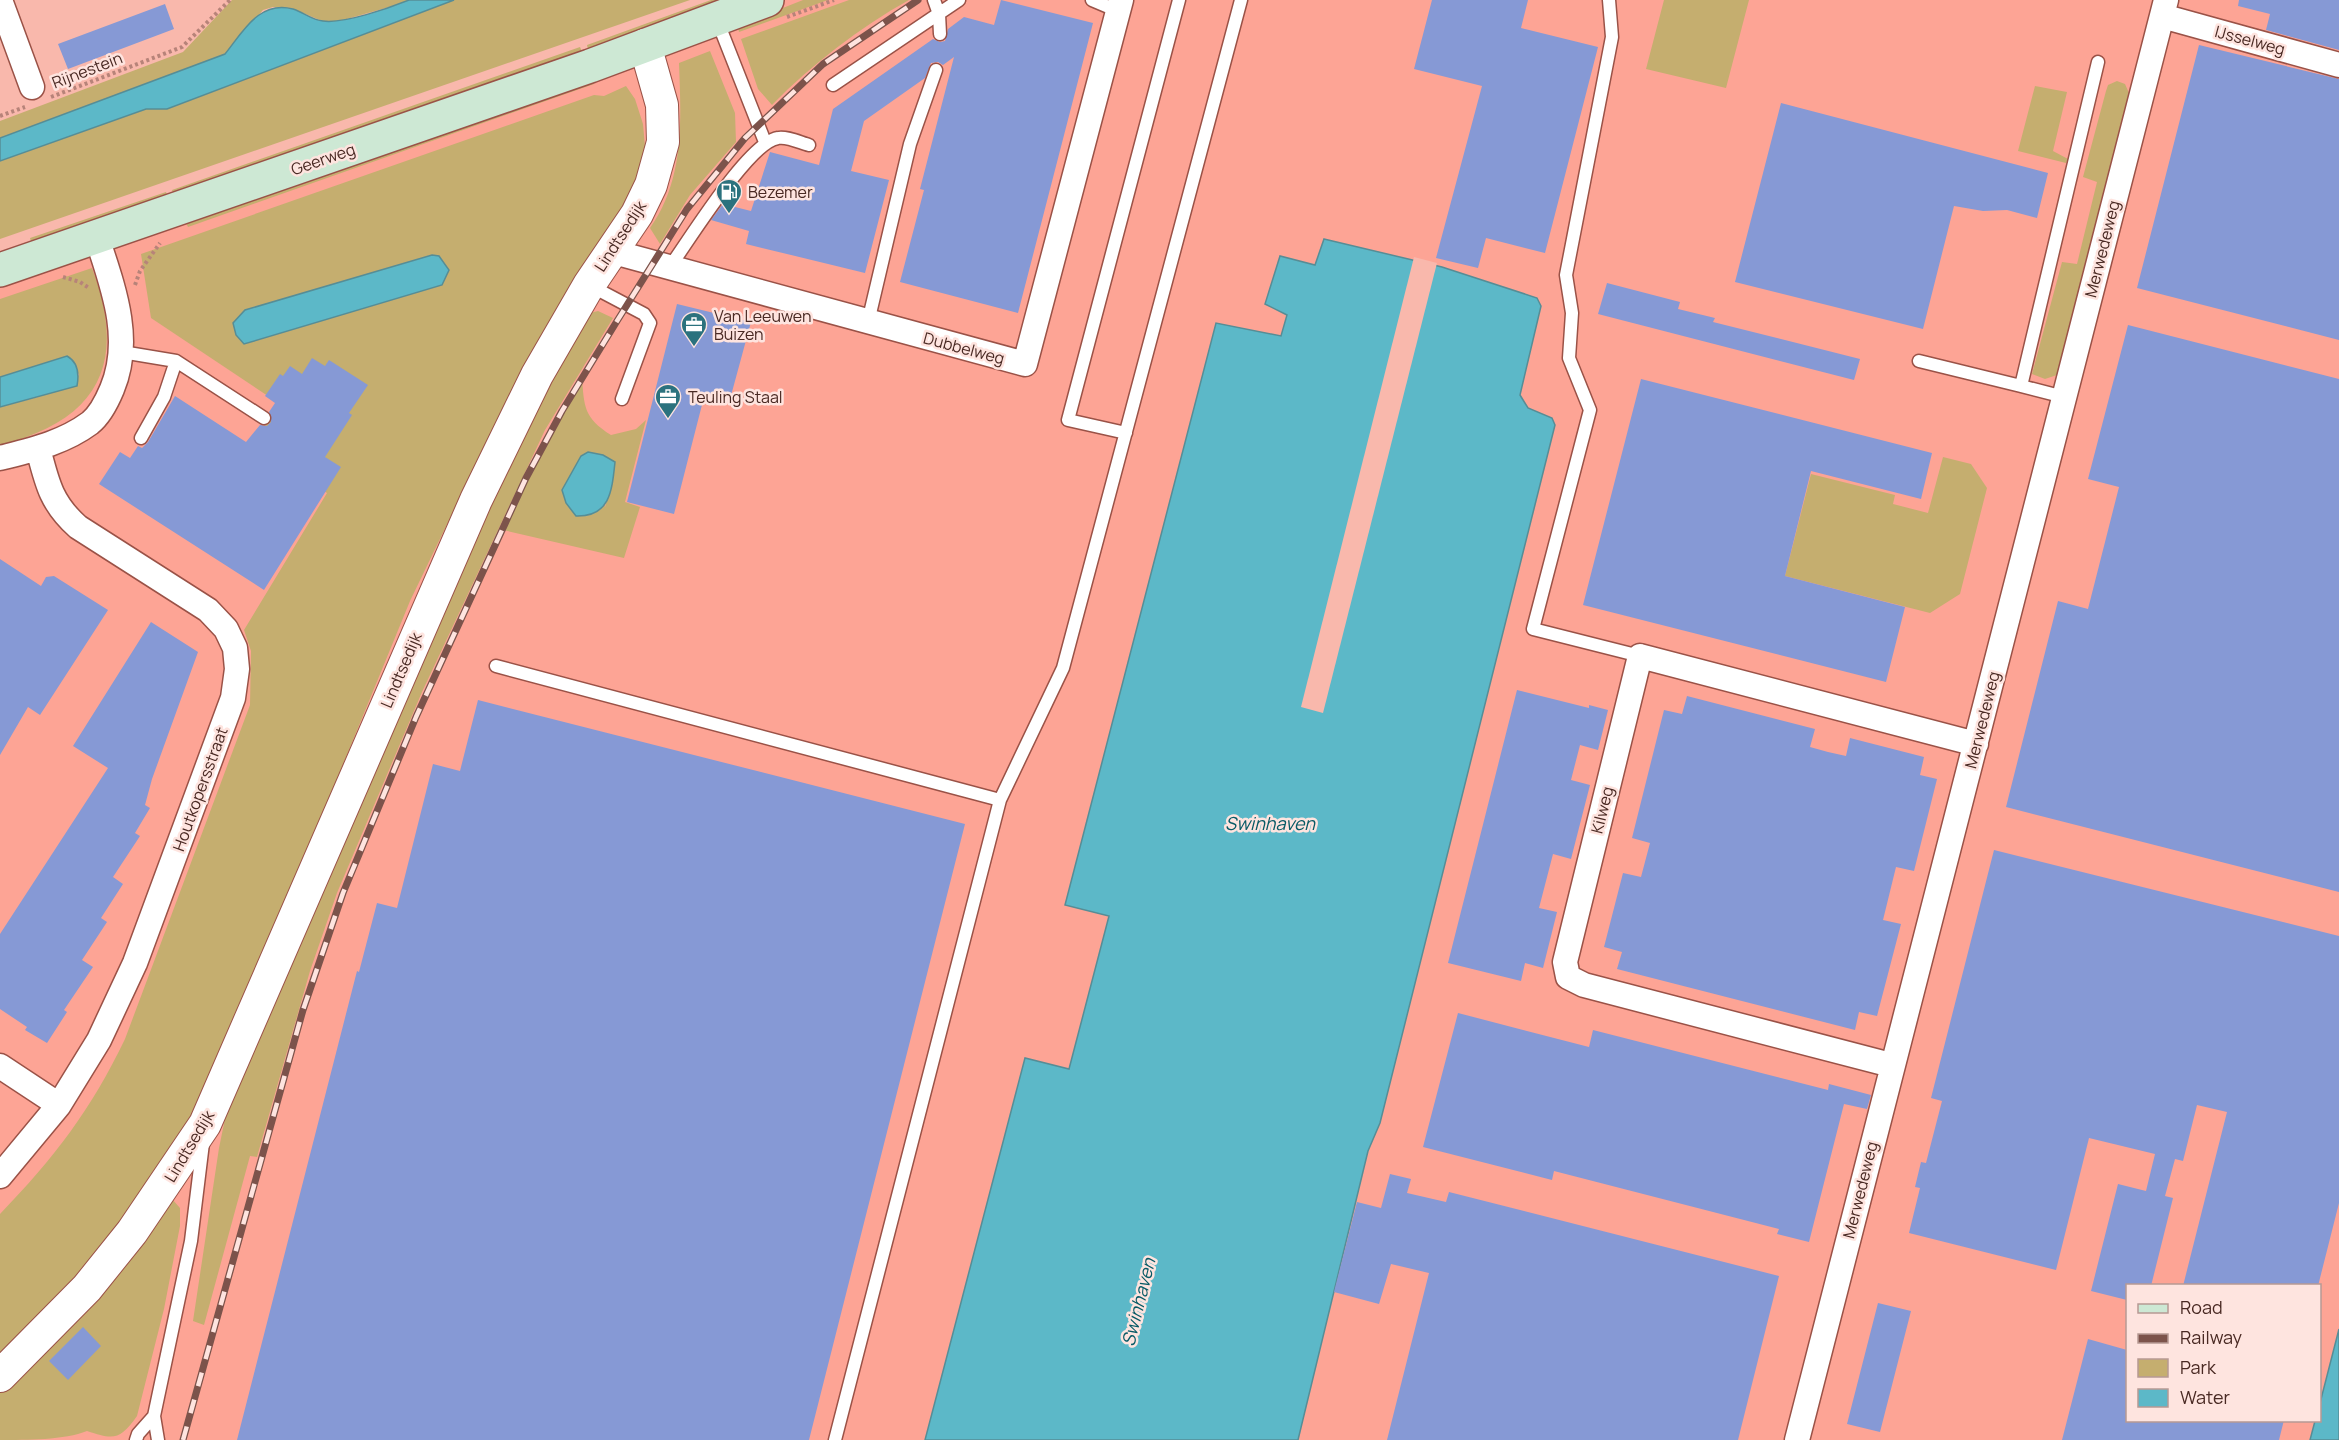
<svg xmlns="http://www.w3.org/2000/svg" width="2339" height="1440" viewBox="0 0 2339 1440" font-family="Manrope,sans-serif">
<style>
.built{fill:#fda495;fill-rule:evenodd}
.green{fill:#c5ae6f;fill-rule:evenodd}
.water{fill:#5cb8c8;stroke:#568d96;stroke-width:1.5}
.pier{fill:#f9b8ac}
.building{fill:#8699d5}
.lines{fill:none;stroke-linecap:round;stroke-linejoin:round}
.service-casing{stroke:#9a5247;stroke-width:15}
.minor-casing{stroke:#9a5247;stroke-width:27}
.tertiary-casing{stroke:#9a5247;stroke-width:34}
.secondary-casing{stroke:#9a5247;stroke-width:36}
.path{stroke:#b78379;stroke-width:4;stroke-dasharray:3 3;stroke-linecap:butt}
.service{stroke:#fff;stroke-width:12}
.minor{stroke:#fff;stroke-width:24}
.tertiary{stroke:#fff;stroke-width:32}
.secondary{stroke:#cde8d4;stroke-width:33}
.rail-casing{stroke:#7c534b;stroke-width:7}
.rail{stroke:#fee4df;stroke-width:4.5;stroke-dasharray:14;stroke-linecap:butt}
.labels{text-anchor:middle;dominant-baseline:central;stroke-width:5;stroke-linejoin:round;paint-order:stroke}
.street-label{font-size:16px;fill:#492923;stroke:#fee4df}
.poi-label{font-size:16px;fill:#492923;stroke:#fee4df;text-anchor:start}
.water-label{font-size:18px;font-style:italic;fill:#075a66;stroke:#fee4df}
</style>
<rect width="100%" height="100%" fill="#f9b8ac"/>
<path class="built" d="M743,0H2339V1440H0V263ZM2128,1286H2320V1420H2128Z"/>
<path class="green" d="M232,0H690L0,239V161L146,109H167L451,1L400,4L336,22L322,21L291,8L273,7L263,10L225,54L0,138V121L183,52Z
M711,0H719L721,5L589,54L587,45Z
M803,0H828L739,32L738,27L742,24Z
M849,0H909C859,28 812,64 772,105L758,89L741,39Z
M1664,0H1749L1726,88L1646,69Z
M580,47L583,54L175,198L172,190Z
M710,51L735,113L736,142L690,195L660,244L650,228C685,179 681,119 679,63Z
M592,77L594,84L188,227L184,219Z
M2117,81L2125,84L2129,93L2057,375L2045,379L2032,374L2062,262L2077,264L2097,182L2083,177L2106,91L2108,85Z
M626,86L635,99L643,124L646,157L631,213L466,485L410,601L317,828L194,1113L132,1212L81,1274L0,1357V1214C54,1158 91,1110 125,1039L250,705L251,651L244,630L327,493L310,482L321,462L263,424L277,402L151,318L141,254L594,95L604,96ZM432,255L442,285L244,344L245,310Z
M2035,86L2067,92L2053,151L2068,159L2066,163L2018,151Z
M166,192L169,200L33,248L30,238Z
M92,268C128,363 99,420 0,445V407L38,397L79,375L72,359L67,356L0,377V299Z
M598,311L613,318L545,430L422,692L337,893L310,971L257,1157L250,1156L204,1325L193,1321L219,1148L228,1104L533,401L590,313Z
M582,377C584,407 584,418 611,435L636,429L646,420L625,502L640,507L624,558L503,530L540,447ZM588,452L613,478L605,507Z
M1943,457L1971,464L1987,488L1960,594L1930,613L1785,576L1811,474L1895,495L1893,504L1928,513Z
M172,1199L180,1208V1226L164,1309L137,1416C120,1440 114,1440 87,1431C65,1440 26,1440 0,1440V1386Z"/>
<path class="water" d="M409,0H454L167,109H146L0,161V138L225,54C243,32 259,0 293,9C303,12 312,20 323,21C344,24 389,8 409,0Z
M1324,239L1442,267L1537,298L1541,306L1520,395L1528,408L1552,418L1555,425L1380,1123L1368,1151L1298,1440H925L1025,1058L1069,1069L1109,916L1065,905L1216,323L1281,336L1287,315L1265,304L1280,256L1315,265Z
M432,255L439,256L449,270L442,285L244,344L236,335L233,323L245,310Z
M67,356C78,362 79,375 77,386L0,407V377Z
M588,452L603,455L615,462C612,491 610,517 576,516L566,503L562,490L581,456Z
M2339,1329V1440H2310L2315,1421L2320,1420V1403Z"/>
<path class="pier" d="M1414,257L1437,263L1323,713L1301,707Z"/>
<path class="building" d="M1001,0L1093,23L1018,313L900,282L924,190L920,189L954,57L943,65L938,62L931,63L925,78L864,121L851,171L889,180L865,273L746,244L749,231L711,220L723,204L751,211L770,152L819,165L833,109L933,39L940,42L945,41L948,29L964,17L994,25Z
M1432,0H1528L1521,28L1598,47L1545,253L1486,238L1478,268L1436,258L1482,86L1414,69Z
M2239,0H2339V50L2266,30L2270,14L2238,6Z
M165,4L174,29L68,69L58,44Z
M2199,45L2339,79V340L2137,288Z
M1781,103L2048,173L2037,218L2007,210L1983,211L1954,206L1923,329L1735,282Z
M1607,283L1680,302L1678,309L1715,318L1713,322L1860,359L1854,380L1598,314Z
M677,304L751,322L729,403L704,397L674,514L627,502Z
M2128,325L2339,379V892L2006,807L2058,601L2088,609L2119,487L2088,479Z
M312,358L325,366L329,360L368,385L349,413L352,415L325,457L341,467L264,590L99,484L120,452L130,458L138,446L142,448L148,442L175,396L246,442L260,425L267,426L271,422L269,412L275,403L265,396L280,374L283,376L290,366L302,374Z
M1641,379L1932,453L1921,499L1811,471L1785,576L1905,607L1886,682L1583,605Z
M0,559L41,586L46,577L54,576L108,610L40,715L28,707L0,755Z
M151,622L198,652L152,779L145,805L150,808L135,833L140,836L113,877L123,884L101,918L107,922L82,960L93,967L64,1010L67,1012L47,1043L25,1030L27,1027L0,1009V934L108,768L73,746Z
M1517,690L1589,708V705L1608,710L1598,750L1580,745L1571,780L1590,785L1571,859L1553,854L1539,908L1557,912L1543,968L1525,963L1521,981L1448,963Z
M1687,696L1815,729L1810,747L1828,752L1846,756L1850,738L1924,757L1920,775L1937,779L1914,871L1896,867L1883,920L1901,924L1877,1016L1859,1012L1855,1030L1617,969L1622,952L1604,947L1623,873L1641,877L1650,843L1632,838L1664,710L1682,714Z
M478,700L965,824L809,1440H237L357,971L359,972L377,903L397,908L433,764L460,771Z
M1994,850L2339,936V1203L2318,1286H2183L2227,1112L2197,1105L2183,1161L2175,1159L2165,1196L2173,1198L2151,1286H2127V1300L2091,1291L2118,1184L2146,1191L2155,1154L2089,1138L2056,1270L1909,1233L1920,1188L1915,1187L1921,1162L1926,1163L1942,1101L1931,1098Z
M1458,1013L1589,1047L1593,1030L1828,1090L1829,1084L1871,1095L1867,1109L1844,1104L1809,1242L1777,1234L1779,1229L1554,1171L1552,1180L1423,1147Z
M1390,1174L1411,1179L1407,1193L1446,1202L1449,1192L1779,1276L1738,1440H1387L1429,1273L1391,1264L1379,1304L1334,1292L1357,1202L1381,1208Z
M1878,1303L1911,1311L1880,1432L1847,1424Z
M83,1327L101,1346L68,1380L49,1361Z
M2088,1339L2127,1350V1420H2284L2279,1440H2062Z"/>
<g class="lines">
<defs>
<path id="service" d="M934,0L939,14L940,34
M1092,0L1118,11
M1609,0L1612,37L1566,275L1572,313L1569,358L1590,410L1533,629L1640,656
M717,20L765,142
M833,85L959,0
M669,268C688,242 749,142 778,138C787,136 801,143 809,145
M589,285L644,314L650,323L622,399
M868,322L910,144L936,70
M122,352L176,361L264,418
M1919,361L2021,386L2098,62
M2021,386L2064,397
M1126,433L1068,420L1179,0
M141,438L164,397L176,361
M496,666L1000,800
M136,1440L138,1434L154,1416
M158,1440L154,1416L191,1241L203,1143
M835,1440L1000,800L1063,668L1241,0"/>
<path id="minor" d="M0,0L32,87
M2162,16L2339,65
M610,251L1025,364L1121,0
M0,458C31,450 63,443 90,423C100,415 107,401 112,389C133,339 113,287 97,238
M1891,1065L1584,985L1568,977L1565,962L1640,656L1976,744
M0,1066L59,1105
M0,1176L59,1105L99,1040L135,963L233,698L237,669L235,648L226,629L208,610L78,527C51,503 47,483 38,448
M1797,1440L2166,0"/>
<path id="tertiary" d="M0,1376L87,1288L132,1232L205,1124L476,500L537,375L589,285L637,214L651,185L663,142L662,105L645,45"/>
<path id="secondary" d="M0,270L590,66L767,0"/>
</defs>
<use href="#service" class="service-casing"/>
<use href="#minor" class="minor-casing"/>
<use href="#tertiary" class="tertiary-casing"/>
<use href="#secondary" class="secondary-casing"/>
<path class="path" d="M787,17L834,0
M51,97L182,47L230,0
M0,116L25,107
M63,277L80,282L89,288
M135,285L140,271L160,243"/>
<use href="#service" class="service"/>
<use href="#minor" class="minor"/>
<use href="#tertiary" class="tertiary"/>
<use href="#secondary" class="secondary"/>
<defs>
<path id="rail" d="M183,1440L303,1010L343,893L416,717L526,478L562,411L617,321L687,209L745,138L823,64L918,0"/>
</defs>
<use href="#rail" class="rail-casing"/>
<use href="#rail" class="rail"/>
</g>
<defs>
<symbol id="fuel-pin" viewBox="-11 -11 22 30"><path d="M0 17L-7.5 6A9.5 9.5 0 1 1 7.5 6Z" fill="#2b727e" stroke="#fee4df"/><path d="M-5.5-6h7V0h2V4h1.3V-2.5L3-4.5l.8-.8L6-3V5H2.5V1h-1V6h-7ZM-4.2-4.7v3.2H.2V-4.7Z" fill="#fff"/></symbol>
<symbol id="office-pin" viewBox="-11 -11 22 30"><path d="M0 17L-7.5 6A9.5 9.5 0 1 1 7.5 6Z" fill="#2b727e" stroke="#fee4df"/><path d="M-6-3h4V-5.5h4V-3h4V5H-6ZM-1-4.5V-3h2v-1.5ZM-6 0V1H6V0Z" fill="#fff"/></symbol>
</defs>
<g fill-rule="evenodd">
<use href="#fuel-pin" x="714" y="177" width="30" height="40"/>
<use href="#office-pin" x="679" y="310" width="30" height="40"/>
<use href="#office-pin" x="653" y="382" width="30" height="40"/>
</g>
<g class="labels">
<g class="street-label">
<text transform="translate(2250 40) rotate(15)">IJsselweg</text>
<text transform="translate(87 70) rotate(-21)">Rijnestein</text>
<text transform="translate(323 159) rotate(-19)">Geerweg</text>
<text transform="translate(620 236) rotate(-57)">Lindtsedijk</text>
<text transform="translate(2102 249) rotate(-76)">Merwedeweg</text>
<text transform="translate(964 348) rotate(15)">Dubbelweg</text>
<text transform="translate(401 670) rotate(-67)">Lindtsedijk</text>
<text transform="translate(1982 720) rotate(-76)">Merwedeweg</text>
<text transform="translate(200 789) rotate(-70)">Houtkopersstraat</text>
<text transform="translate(1602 810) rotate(-76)">Kilweg</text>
<text transform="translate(189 1146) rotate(-59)">Lindtsedijk</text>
<text transform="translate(1860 1190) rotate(-76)">Merwedeweg</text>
</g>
<g class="poi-label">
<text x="748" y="192">Bezemer</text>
<text x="714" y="316">Van Leeuwen<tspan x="714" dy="18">Buizen</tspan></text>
<text x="688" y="397">Teuling Staal</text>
</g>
<g class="water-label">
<text x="1270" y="823">Swinhaven</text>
<text transform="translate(1138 1302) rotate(-76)">Swinhaven</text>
</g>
</g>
<rect x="2126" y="1284" width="195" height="138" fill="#fee4df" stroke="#b69994" stroke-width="1.5"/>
<rect x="2138" y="1304" width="30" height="9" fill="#cde8d4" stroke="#b69994" stroke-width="1.5"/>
<text x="2180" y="1314" font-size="18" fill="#492923">Road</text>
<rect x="2138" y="1334" width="30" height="9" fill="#7c534b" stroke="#b69994" stroke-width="1.5"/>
<text x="2180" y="1344" font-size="18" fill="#492923">Railway</text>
<rect x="2138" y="1359" width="30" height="18" fill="#c5ae6f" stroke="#b69994" stroke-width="1.5"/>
<text x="2180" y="1374" font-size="18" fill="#492923">Park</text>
<rect x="2138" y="1389" width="30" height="18" fill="#5cb8c8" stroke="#b69994" stroke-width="1.5"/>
<text x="2180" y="1404" font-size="18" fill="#492923">Water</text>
</svg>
